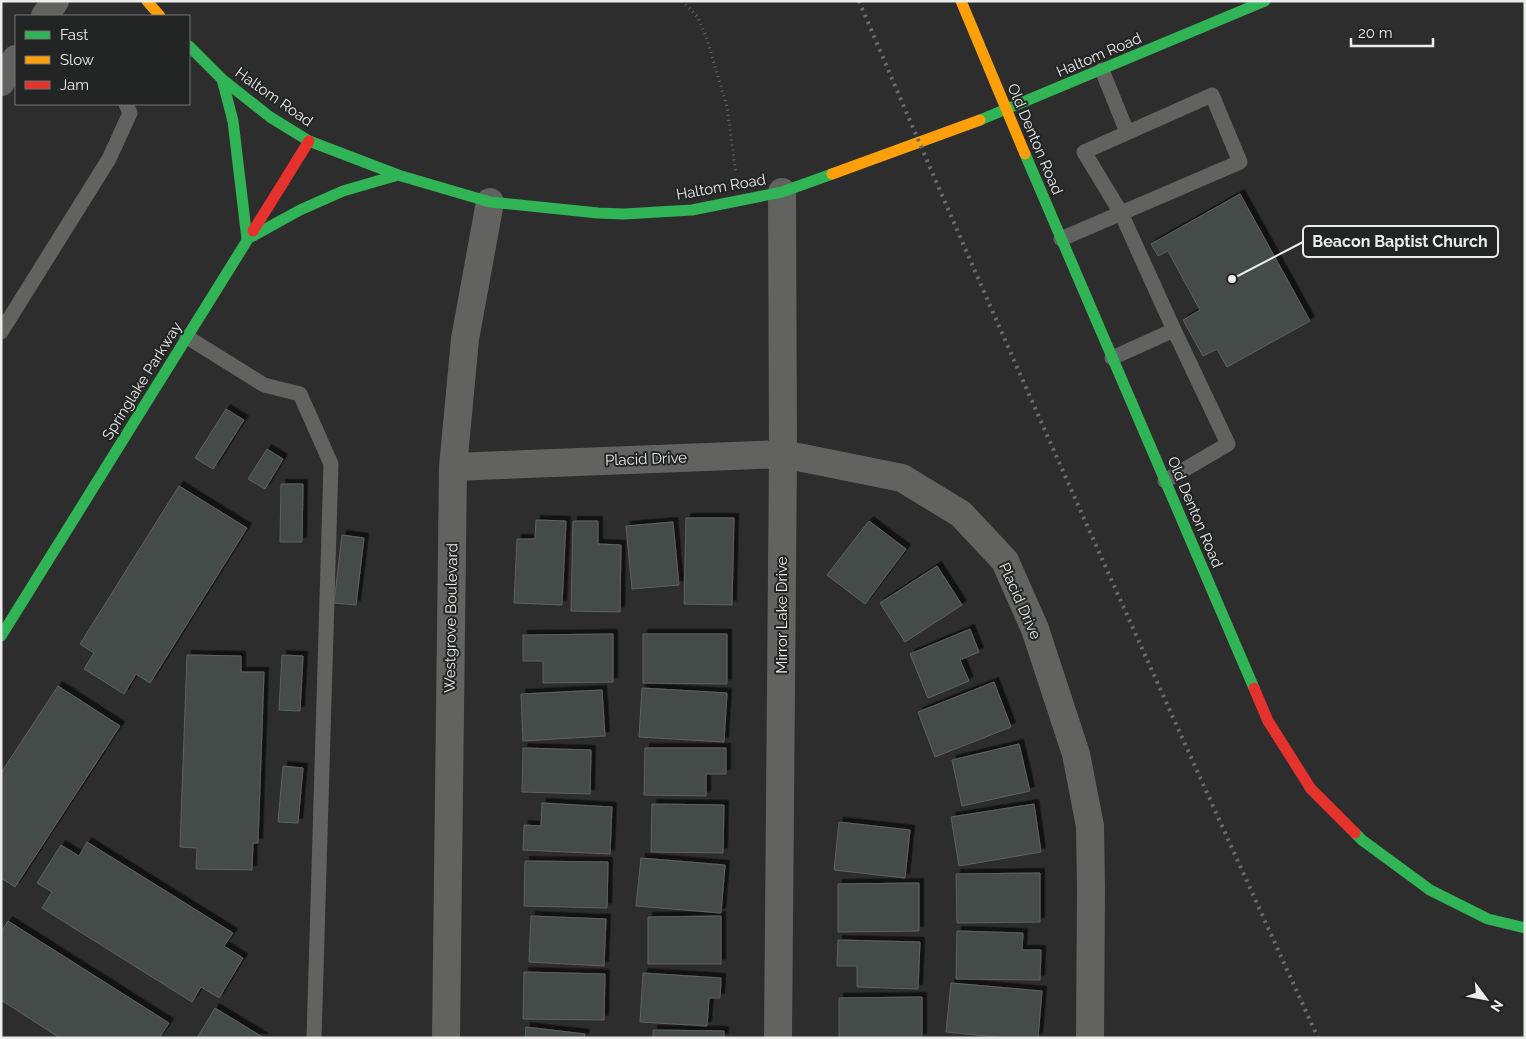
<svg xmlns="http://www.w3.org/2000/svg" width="1526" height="1039" viewBox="0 0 1526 1039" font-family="Raleway,sans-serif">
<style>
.building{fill:#444b4a;stroke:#606161;filter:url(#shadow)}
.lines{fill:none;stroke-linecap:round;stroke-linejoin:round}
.path{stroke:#666;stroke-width:3;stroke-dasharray:1 4;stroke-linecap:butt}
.lane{stroke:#626261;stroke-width:15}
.street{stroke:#626261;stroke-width:28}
.fast{stroke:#30b455;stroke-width:11}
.slow{stroke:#ff9f0a;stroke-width:11}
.jam{stroke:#e5322d;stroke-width:11}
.rail{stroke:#696a69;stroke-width:4;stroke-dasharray:2.5 5;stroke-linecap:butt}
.labels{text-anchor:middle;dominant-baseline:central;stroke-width:4;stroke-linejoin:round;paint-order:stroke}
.street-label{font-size:15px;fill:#ebedeb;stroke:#222523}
.leader{fill:none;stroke:#ebedeb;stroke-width:2}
.callout-dot{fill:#ebedeb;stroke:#222523;stroke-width:2}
.callout{fill:#222523;stroke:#ebedeb;stroke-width:2}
.callout-label{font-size:16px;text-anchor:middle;font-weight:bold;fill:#ebedeb}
</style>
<defs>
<filter id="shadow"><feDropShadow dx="4.5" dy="-4.5" stdDeviation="0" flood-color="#0009"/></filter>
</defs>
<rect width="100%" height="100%" fill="#2d2d2d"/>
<path class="building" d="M1240,194L1310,321L1227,367L1217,349L1203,356L1183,320L1200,310L1168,251L1158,256L1151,244Z
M226,409L244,420L213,469L195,458Z
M267,449L283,459L265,489L248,479Z
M281,484H303L302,542H280Z
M179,486L247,528L150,683L136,674L124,694L84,669L94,653L80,644Z
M686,518H734L732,605L684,604Z
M536,520L566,521L562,605L514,603L517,539H535Z
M573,521H598V544L621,545L620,612L571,611Z
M869,521L906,549L865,604L827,575Z
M673,522L679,585L632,589L626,526Z
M342,535L364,538L356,605L334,603Z
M937,566L962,605L905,642L880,603Z
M970,629L979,652L960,660L969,681L928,698L910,654Z
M613,634V682L543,683V661H523V635Z
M643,634H727V684L643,683Z
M187,655L241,656V672H264L258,843H253L252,870L196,869L197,848L180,847Z
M282,655L303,656L300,711L279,710Z
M994,682L1011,727L935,757L918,712Z
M58,686L120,726L15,887L1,878V773Z
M642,688L727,693L724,742L639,737Z
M602,690L605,736L523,741L521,694Z
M1019,744L1030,791L962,806L952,760Z
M523,748L591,750L590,794L522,792Z
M645,748H726V774H706V796L644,795Z
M283,766L303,768L298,823L278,822Z
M542,803L612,807L610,854L523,850L524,825L541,826Z
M652,804L724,805L723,853L651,852Z
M1034,804L1041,852L959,866L951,817Z
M839,822L910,830L905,878L834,870Z
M87,842L233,933L224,946L243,958L219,998L201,987L192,1002L42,908L52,892L37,883L61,845L79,856Z
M641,858L725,865L721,913L636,906Z
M525,861L608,862L607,908L524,906Z
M1040,873V922L957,923L956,874Z
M919,883V931L838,932V884Z
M531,916L606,919L604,966L529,962Z
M721,916V964H648V917Z
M8,921L169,1023L159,1038H60L1,1000V932Z
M957,931L1023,933L1022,950H1041L1040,980L956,979Z
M838,940L920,942L918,989L857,987V966H837Z
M524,972L605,974L604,1020L523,1019Z
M643,973L721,978L720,998H709L707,1026L640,1022Z
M951,983L1042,991L1038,1038H1007L946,1032Z
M922,997V1038H839V998Z
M215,1008L264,1038H197Z
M526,1027L585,1034L584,1038H525Z
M653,1030L724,1031V1038H653Z"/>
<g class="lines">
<path class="path" d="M682,1L697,16L706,36L727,107L736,174"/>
<path class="lane" d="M1102,70L1127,132
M1061,239L1240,162L1212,95L1084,152L1121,213L1174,330
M1,332L109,159L130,113L126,104
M187,337L264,385L300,394L331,464L314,1038
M1112,358L1174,330L1228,444L1165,481"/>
<path class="street" d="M45,16L55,1
M1,82L16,59
M453,467L783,454L902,478L961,514L1005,561L1035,629L1076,754L1090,826L1091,888L1090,1038
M446,1038L453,467L465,339L490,202
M778,1038L783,454L782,192"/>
<path class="fast" d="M189,46L222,79L270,117L309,141L398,175L490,202L598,213L624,214L692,210L782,192L832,174
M222,79L233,121L247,239
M980,120L1265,1
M1025,154L1254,688
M251,237L300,210L343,191L398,175
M1,636L253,231
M1355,833L1362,840L1430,890L1488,919L1525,928"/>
<path class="slow" d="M147,1L160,16
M961,1L1025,154
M832,174L980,120"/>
<path class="jam" d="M253,231L309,141
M1254,688L1268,721L1311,789L1355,833"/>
<path class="rail" d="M859,1C1006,349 1162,694 1318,1038"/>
</g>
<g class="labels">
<g class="street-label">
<text transform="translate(1099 55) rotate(-23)">Haltom Road</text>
<text transform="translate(274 97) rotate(35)">Haltom Road</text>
<text transform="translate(1035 139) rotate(67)">Old Denton Road</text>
<text transform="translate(721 187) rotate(-10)">Haltom Road</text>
<text transform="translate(142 381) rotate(-58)">Springlake Parkway</text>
<text transform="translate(646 459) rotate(-2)">Placid Drive</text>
<text transform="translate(1195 512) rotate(67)">Old Denton Road</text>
<text transform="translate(1020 601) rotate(66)">Placid Drive</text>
<text transform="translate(782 615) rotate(-90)">Mirror Lake Drive</text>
<text transform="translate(451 618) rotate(-89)">Westgrove Boulevard</text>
</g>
</g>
<path class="leader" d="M1232 279L1303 242"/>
<circle class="callout-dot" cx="1232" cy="279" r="5"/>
<rect class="callout" x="1303" y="226" width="195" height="31" rx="5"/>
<g class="callout-label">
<text x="1400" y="247">Beacon Baptist Church</text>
</g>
<rect width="1526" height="1039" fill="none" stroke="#ebedeb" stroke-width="5"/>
<rect x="15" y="15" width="175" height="90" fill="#222523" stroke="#727573"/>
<rect x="25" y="31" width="25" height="8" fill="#30b455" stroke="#727573"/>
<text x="60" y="40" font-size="15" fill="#ebedeb">Fast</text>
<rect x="25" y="56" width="25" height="8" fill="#ff9f0a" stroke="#727573"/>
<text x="60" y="65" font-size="15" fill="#ebedeb">Slow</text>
<rect x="25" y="81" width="25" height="8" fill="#e5322d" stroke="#727573"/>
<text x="60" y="90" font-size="15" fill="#ebedeb">Jam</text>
<g transform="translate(1486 999) rotate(122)" stroke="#222523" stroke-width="4" paint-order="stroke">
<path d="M0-4L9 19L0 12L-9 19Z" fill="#ebedeb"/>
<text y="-8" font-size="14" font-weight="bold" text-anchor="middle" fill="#ebedeb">N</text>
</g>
<path d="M1351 38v8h82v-8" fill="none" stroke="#ebedeb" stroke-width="2.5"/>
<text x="1358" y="38" font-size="15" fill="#ebedeb" stroke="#222523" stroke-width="4" paint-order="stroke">20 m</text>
</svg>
